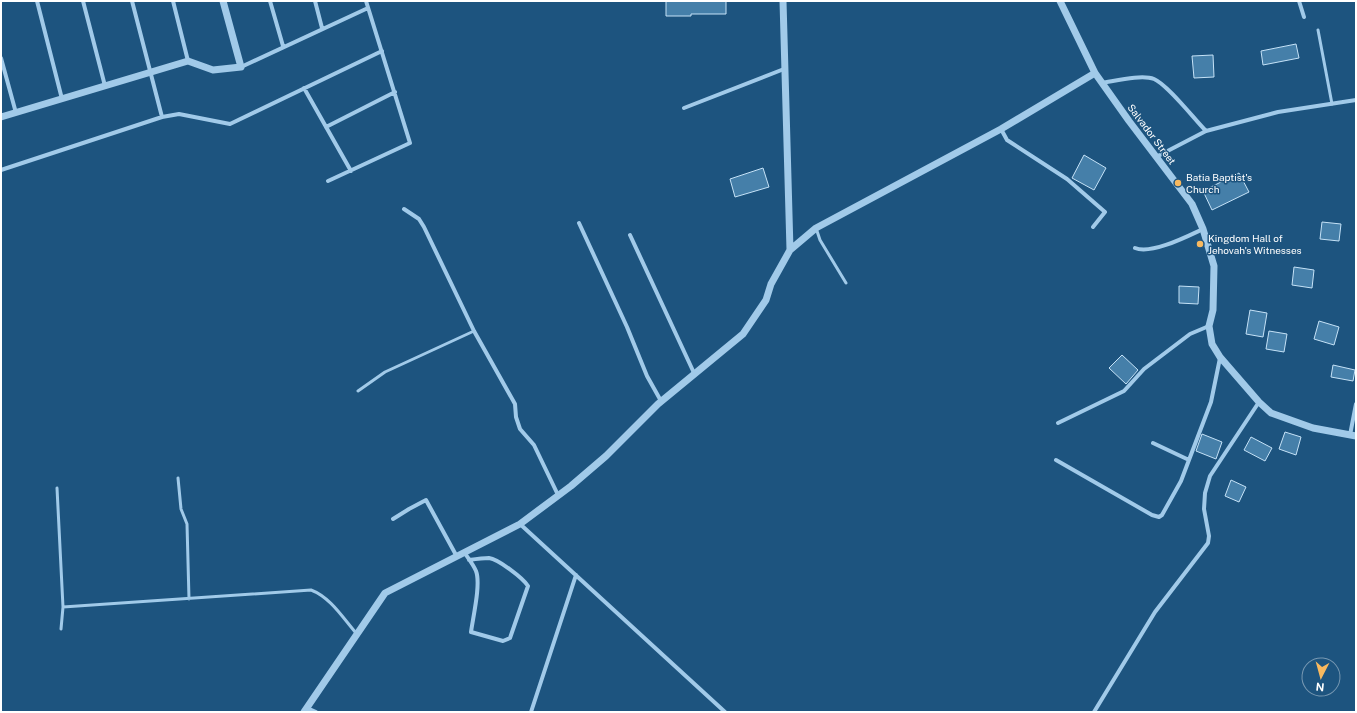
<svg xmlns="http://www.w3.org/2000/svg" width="1357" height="713" viewBox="0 0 1357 713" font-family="'Public Sans',sans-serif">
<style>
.building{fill:#457fa9;stroke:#c5e2f7}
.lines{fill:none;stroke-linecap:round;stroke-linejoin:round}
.service{stroke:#a1cae9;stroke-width:3}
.minor{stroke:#a1cae9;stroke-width:4}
.tertiary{stroke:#a1cae9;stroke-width:7}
.poi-dot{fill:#f8b95f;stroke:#1d547f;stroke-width:1.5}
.labels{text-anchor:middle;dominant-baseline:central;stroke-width:3;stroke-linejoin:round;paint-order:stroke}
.street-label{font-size:10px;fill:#fff;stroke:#1d547f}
.poi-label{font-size:10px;fill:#fff;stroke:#1d547f;text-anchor:start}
</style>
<rect width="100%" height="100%" fill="#1d547f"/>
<path class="building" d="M666,1H726V14H691V16H666Z
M1296,44L1299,58L1263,65L1261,51Z
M1213,55L1214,77L1194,78L1192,56Z
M1084,155L1106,168L1094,190L1072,178Z
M763,168L769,187L735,197L730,179Z
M1239,173L1249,192L1212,210L1203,191Z
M1322,222L1341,224L1339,241L1320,239Z
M1294,267L1314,270L1312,288L1292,285Z
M1179,286L1199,287L1198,304L1179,303Z
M1250,310L1267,313L1263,337L1246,334Z
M1319,321L1339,327L1334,345L1314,339Z
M1269,331L1287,334L1284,352L1266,349Z
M1122,355L1138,370L1126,384L1109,368Z
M1333,365L1355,370L1353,381L1331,377Z
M1285,432L1301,437L1296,455L1279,449Z
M1202,434L1222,442L1216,459L1196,451Z
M1251,437L1272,448L1265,461L1244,450Z
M1231,480L1246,487L1239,502L1225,496Z"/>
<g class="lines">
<path class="service" d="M1318,30L1332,104
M816,228L820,240L846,283
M358,391L385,372L474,331
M178,478L181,509L187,524L189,599
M57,488L63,607L61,629
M63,607L311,590C330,597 343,618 356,633"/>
<path class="minor" d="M37,1L62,99
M83,1L105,86
M132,1L162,117
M173,1L188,61
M270,1L283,46
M315,1L322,28
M1299,1L1304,17
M1,58L16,113
M241,67L368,8
M1102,83C1115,81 1142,74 1154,79C1168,85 1194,119 1206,131L1278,112L1356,100
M304,88L351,171
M684,108L784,69
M326,127L395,92
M1001,129L1007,140L1067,179L1105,212L1093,227
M1156,157L1206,131
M1,170L162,117L179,114L230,124L382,51
M328,181L410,143L366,1
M404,209L419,219L424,227L474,331L515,404L516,417L520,429L534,445L558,495
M579,223L627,327L647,376L661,401
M630,235L694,373
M1135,248C1151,255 1188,236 1203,229
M1058,423L1124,391L1144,369L1190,334L1209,326
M1350,435L1356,404
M1153,443L1189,460
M1056,460L1152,515L1159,517L1162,515L1181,481L1211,402L1220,358
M393,519L409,509L426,500L456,555
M520,524L725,712
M464,552C468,558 473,564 476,571C481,584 473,617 471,632L503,641L510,638L528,586C523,578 498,559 489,558C483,558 476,559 469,560
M307,708L316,712
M531,712L576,575
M1094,712L1155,612L1208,543L1209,536L1204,509L1205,493L1210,476L1259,402"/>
<path class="tertiary" d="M783,1L790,250
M1060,1L1095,73L1129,121L1192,204L1203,229L1214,266L1213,310L1209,326L1212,344L1220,357L1259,402L1271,413L1313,428L1356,436
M1,117L188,61L213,70L241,67L223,1
M304,712L385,593L520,524L571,486L606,456L658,404L743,334L766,300L771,284L790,250L816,228L1001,129L1095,73"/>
</g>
<g class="poi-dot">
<circle cx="1178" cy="183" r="4"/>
<circle cx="1200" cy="244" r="4"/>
</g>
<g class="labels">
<g class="street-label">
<text transform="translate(1152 134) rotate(53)">Salvador Street</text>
</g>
<g class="poi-label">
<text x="1186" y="177">Batia Baptist's<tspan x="1186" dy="12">Church</tspan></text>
<text x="1208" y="238">Kingdom Hall of<tspan x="1208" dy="12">Jehovah's Witnesses</tspan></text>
</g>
</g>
<rect width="1357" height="713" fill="none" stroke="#ffffff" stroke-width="4"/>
<g transform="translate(1321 677) rotate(186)"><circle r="19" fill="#1d547f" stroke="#7798b2"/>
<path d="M0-3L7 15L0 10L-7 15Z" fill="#f8b95f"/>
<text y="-6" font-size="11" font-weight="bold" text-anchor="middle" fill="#ffffff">N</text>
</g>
</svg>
